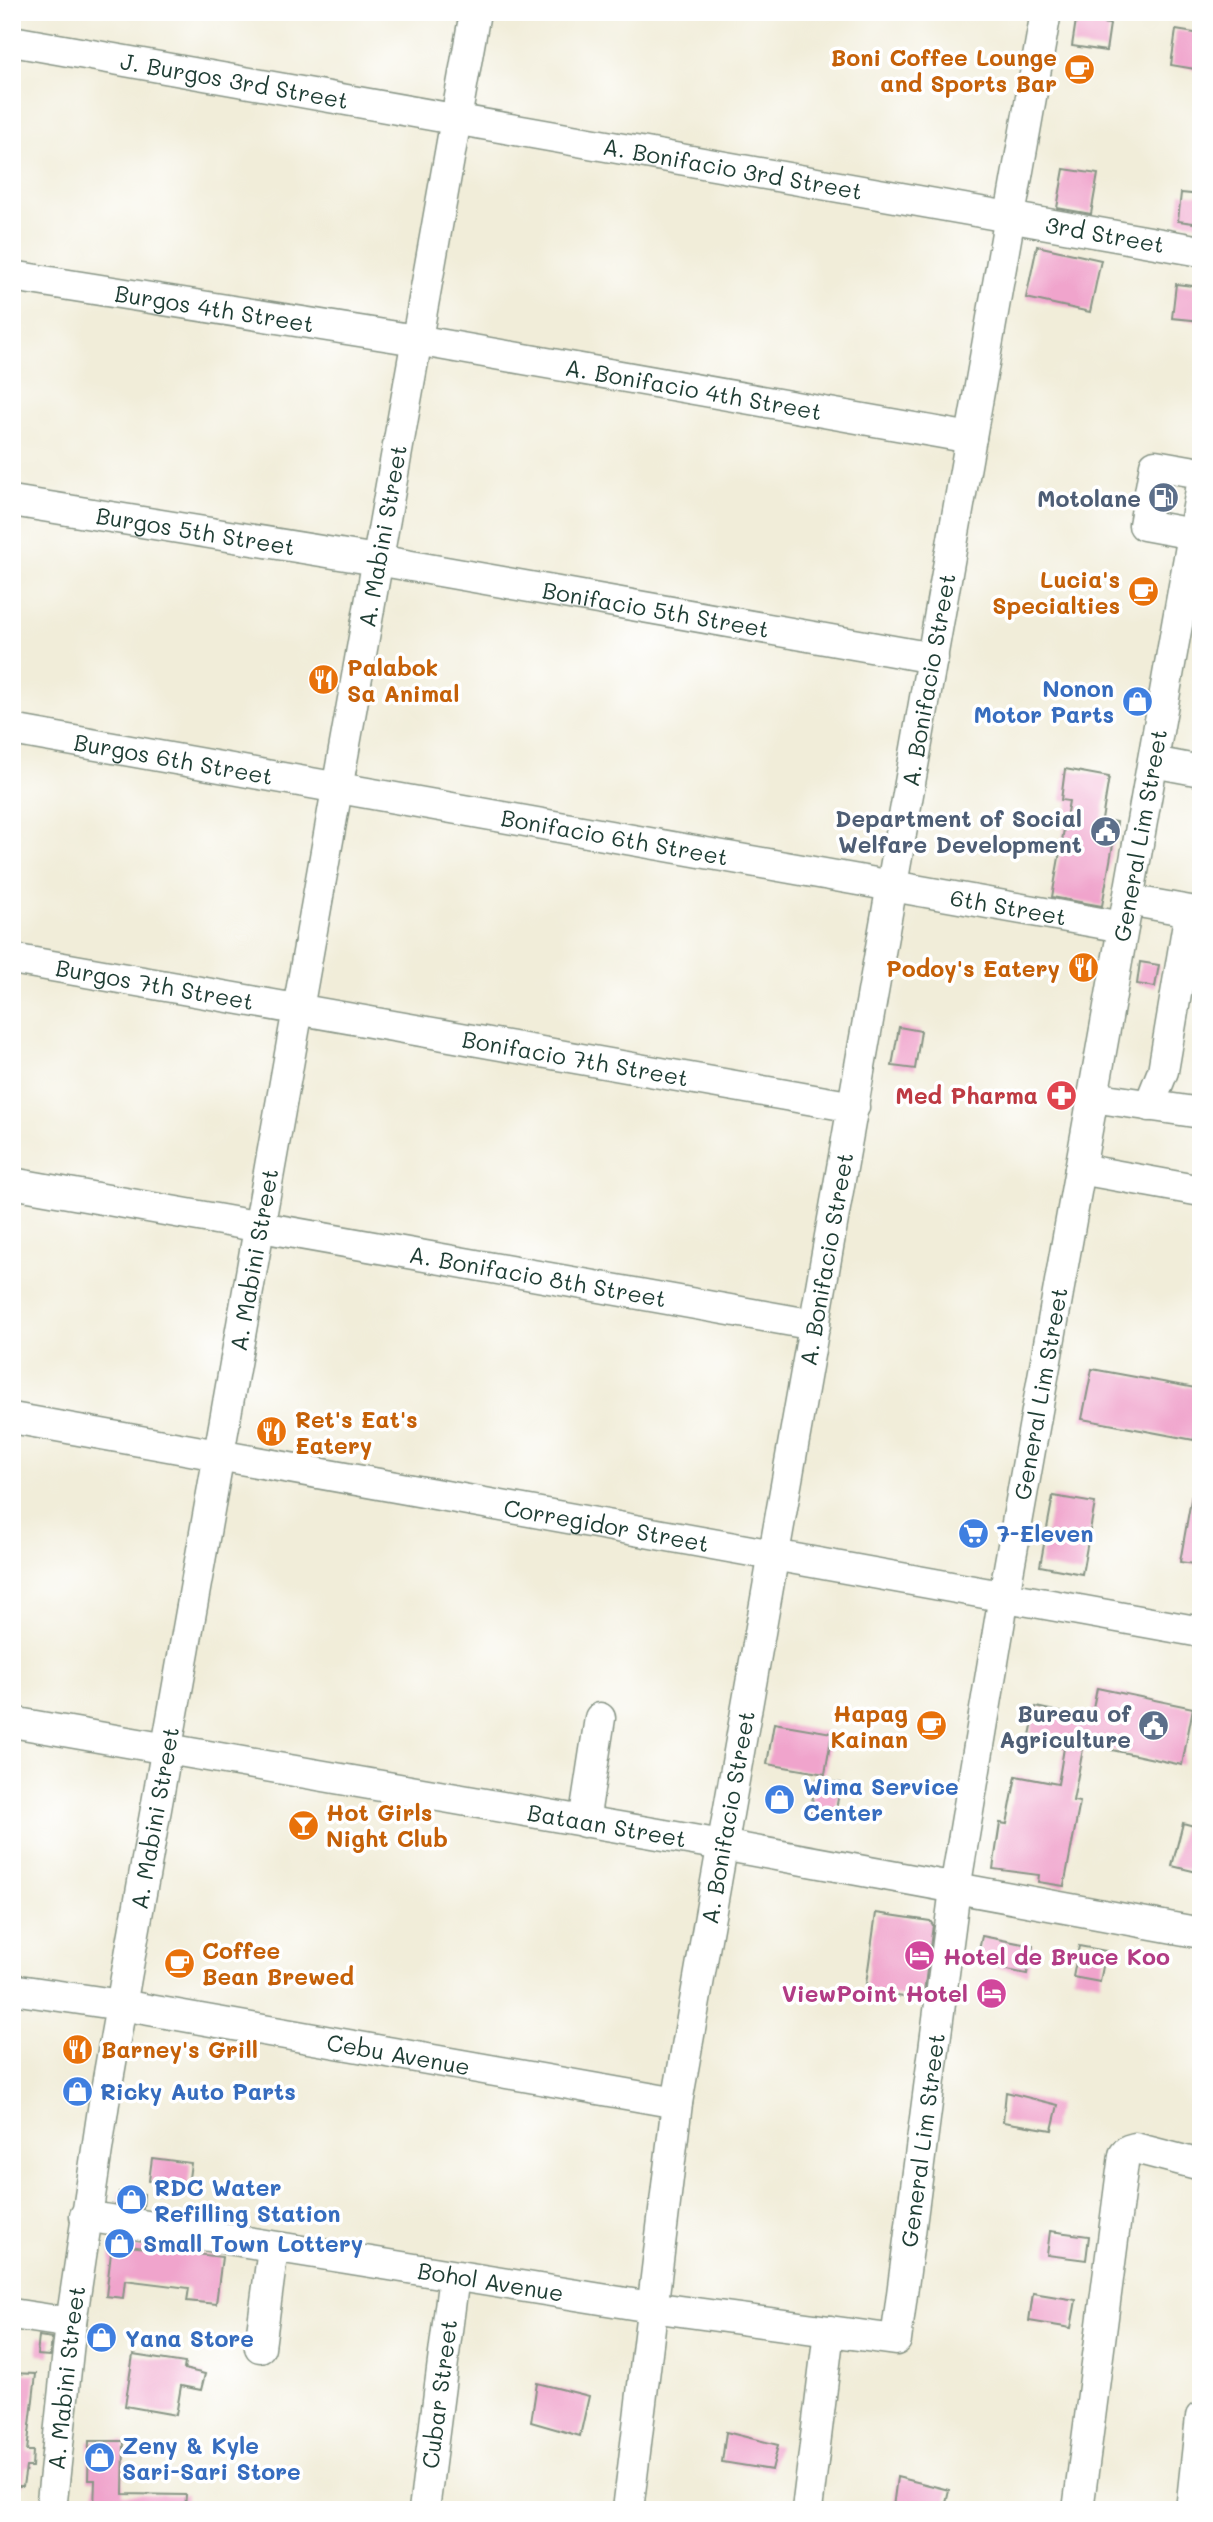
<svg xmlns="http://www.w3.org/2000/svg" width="1213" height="2522" viewBox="0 0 1213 2522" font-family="Mali,sans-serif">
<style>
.building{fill:#f0a4cc}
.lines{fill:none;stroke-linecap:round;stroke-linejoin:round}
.minor-casing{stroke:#889586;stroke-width:33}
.minor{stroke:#fff;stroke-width:30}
.labels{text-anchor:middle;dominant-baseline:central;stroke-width:7;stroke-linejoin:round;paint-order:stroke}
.food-label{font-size:23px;font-weight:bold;fill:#c56008;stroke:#fff;text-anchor:start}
.street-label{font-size:23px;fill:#1f3d34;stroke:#fff}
.service-label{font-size:23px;font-weight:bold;fill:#4e5e75;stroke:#fff;text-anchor:end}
.shop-label{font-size:23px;font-weight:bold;fill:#366cbe;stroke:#fff;text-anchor:start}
.health-label{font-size:23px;font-weight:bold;fill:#be3a42;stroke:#fff;text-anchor:end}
.hotel-label{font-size:23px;font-weight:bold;fill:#b23c85;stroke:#fff;text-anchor:start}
</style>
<rect width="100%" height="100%" fill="#fff"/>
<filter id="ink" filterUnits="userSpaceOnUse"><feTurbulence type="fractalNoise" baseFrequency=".0143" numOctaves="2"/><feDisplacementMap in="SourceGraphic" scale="14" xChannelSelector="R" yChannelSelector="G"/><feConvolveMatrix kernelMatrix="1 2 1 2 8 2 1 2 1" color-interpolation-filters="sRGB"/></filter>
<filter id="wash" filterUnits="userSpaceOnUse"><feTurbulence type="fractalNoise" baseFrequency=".00686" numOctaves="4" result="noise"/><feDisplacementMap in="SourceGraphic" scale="28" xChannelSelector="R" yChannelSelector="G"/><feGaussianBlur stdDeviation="1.57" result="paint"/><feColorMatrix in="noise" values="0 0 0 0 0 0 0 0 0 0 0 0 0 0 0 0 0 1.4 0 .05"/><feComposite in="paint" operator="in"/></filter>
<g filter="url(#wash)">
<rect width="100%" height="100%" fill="#f1edd9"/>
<g id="blocks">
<path class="building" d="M1076,20L1110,24L1106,51L1072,46Z
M1176,30L1201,34V70L1171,65Z
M1064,169L1098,174L1091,214L1057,208Z
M1181,193L1201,195V224L1178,221Z
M1037,246L1101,260L1090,312L1026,298Z
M1176,284L1201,287V321L1172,318Z
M1065,769L1109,777L1102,820L1117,822L1102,906L1052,897L1069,801L1061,800Z
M1140,962L1159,965L1155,987L1137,984Z
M899,1027L921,1031L915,1069L892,1066Z
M1092,1369L1201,1389V1405L1194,1440L1082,1419Z
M1192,1494H1201V1565L1180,1562Z
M1053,1496L1095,1503L1082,1574L1040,1566Z
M1097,1688L1193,1708L1182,1765L1084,1744L1073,1801L1080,1802L1064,1886L1038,1882L1039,1875L993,1869L1000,1823L1007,1824L1016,1776L1058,1784L1064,1748L1029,1740L1036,1707L1091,1719Z
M774,1723L832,1733L825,1774L767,1764Z
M817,1779L841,1783L834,1820L809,1815Z
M1183,1823L1201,1828V1873L1172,1866Z
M876,1913L930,1921L933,1925L923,2000L865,1991Z
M982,1936L1033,1946L1027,1974L976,1964Z
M1079,1946L1106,1951L1100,1982L1073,1977Z
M1006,2092L1058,2105L1052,2130L1003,2122Z
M152,2158L191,2163L188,2186L149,2181Z
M119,2192L144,2194L143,2208L118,2204Z
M1050,2231L1089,2236L1086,2260L1047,2255Z
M112,2244L222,2257L216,2304L187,2301L189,2288L125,2280L123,2298L106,2296Z
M1033,2293L1076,2300L1071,2328L1029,2321Z
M39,2336L52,2338L50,2356L37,2355Z
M133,2355L185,2363L184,2369L205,2374L201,2390L181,2386L176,2415L125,2406Z
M12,2373L36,2374L27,2451H33L32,2467H26L23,2486H12Z
M537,2383L589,2396L580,2436L531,2422Z
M726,2432L778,2445L772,2470L722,2462Z
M89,2441H124L123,2494L186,2495L185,2510H94L95,2480H88Z
M897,2477L949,2490L944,2510H908L893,2507Z"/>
</g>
</g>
<g filter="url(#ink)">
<use href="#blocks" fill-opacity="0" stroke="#889586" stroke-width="2"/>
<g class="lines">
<defs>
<g id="minor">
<path id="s1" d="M12,41L1201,251"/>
<path id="s2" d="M12,276L416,340L971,438"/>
<path id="s3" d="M12,501L377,560L933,658"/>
<path d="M1193,534L1144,525L1155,465L1201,473"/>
<path id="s4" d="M12,730L1123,927"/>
<path d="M1153,762L1201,771"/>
<path d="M1128,900L1190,911L1163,1071L1149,1106"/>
<path id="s5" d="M12,959L854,1107"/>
<path d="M1092,1097L1201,1113"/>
<path d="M1080,1169L1201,1191"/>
<path id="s6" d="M12,1183L815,1325"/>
<path id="s7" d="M12,1418L1201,1632"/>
<path id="s8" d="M12,1722L722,1845L1201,1933"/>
<path d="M584,1822L600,1718"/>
<path id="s9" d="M12,1989L121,2005L677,2103"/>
<path id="s10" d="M85,2216L651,2307L896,2340L955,1889L1004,1596L1201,490"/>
<path d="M12,2314L71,2323"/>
<path d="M260,2347L273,2248"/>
<path id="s11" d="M51,2510L71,2323L105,2096L475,12"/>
<path id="s12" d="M424,2510L454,2276"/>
<path id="s13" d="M628,2510L677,2103L1046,12"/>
<path d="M807,2510L829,2331"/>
<path d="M1078,2510L1124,2155L1128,2150L1135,2148L1201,2165"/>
<path d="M1191,2510L1201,2417"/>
</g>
</defs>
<use href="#minor" class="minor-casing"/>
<use href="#minor" class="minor"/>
</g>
</g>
<defs>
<symbol id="cafe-disc" viewBox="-11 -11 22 22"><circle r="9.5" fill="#e8710a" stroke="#fff"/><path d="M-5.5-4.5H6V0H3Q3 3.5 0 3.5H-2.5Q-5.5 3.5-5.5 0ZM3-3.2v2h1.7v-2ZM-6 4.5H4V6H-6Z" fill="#fff"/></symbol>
<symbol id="fuel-disc" viewBox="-11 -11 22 22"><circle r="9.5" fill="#5c6f8a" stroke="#fff"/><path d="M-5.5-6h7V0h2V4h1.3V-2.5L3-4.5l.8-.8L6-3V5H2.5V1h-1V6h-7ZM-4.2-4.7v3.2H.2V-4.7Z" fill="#fff"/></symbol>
<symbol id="restaurant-disc" viewBox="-11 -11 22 22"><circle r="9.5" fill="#e8710a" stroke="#fff"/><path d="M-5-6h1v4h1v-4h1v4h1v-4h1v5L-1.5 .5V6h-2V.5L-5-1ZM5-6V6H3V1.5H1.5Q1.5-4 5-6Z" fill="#fff"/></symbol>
<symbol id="shop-disc" viewBox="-11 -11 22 22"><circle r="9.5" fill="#3f7fe0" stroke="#fff"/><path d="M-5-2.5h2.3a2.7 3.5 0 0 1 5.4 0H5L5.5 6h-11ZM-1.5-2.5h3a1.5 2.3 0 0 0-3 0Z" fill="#fff"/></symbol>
<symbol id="civic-disc" viewBox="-11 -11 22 22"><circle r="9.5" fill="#5c6f8a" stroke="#fff"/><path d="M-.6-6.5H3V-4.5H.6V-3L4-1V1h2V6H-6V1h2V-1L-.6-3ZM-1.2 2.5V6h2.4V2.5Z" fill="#fff"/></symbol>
<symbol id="pharmacy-disc" viewBox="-11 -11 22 22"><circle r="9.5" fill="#e0444e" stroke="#fff"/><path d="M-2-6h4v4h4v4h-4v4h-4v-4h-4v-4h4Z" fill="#fff"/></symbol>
<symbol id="supermarket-disc" viewBox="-11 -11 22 22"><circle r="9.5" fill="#3f7fe0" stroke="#fff"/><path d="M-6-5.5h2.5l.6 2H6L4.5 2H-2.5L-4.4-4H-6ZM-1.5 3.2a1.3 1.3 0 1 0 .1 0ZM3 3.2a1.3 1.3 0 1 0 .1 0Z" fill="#fff"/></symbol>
<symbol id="bar-disc" viewBox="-11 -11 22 22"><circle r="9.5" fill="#e8710a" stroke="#fff"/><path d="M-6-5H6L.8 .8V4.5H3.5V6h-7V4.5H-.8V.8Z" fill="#fff"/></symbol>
<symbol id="hotel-disc" viewBox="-11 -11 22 22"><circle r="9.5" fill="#d1479c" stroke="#fff"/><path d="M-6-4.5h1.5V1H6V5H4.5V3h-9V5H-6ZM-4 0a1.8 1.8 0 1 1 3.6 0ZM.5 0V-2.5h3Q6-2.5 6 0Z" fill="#fff"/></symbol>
</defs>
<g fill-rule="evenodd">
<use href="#cafe-disc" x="1062" y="52" width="35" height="35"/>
<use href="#fuel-disc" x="1146" y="480" width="35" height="35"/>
<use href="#cafe-disc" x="1126" y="574" width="35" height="35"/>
<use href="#restaurant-disc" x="306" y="662" width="35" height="35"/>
<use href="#shop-disc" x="1120" y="684" width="35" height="35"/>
<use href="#civic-disc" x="1088" y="814" width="35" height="35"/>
<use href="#restaurant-disc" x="1066" y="950" width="35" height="35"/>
<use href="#pharmacy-disc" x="1044" y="1078" width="35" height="35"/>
<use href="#restaurant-disc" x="254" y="1414" width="35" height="35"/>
<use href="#supermarket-disc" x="956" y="1516" width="35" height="35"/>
<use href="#cafe-disc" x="914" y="1708" width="35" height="35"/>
<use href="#civic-disc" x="1136" y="1708" width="35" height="35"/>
<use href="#shop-disc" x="762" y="1782" width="35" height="35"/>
<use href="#bar-disc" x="286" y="1808" width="35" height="35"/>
<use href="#hotel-disc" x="902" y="1938" width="35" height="35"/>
<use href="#cafe-disc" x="162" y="1946" width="35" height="35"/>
<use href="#hotel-disc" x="974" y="1976" width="35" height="35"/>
<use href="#restaurant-disc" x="60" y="2032" width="35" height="35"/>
<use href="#shop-disc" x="60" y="2074" width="35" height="35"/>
<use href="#shop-disc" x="114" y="2182" width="35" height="35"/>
<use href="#shop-disc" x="102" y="2226" width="35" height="35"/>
<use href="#shop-disc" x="84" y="2320" width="35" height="35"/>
<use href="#shop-disc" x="82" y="2440" width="35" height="35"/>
</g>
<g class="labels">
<g class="food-label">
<text x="1057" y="57" text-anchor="end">Boni Coffee Lounge<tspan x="1057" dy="26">and Sports Bar</tspan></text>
<text x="1120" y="579" text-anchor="end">Lucia's<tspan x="1120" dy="26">Specialties</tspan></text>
<text x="347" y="667">Palabok<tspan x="347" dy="26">Sa Animal</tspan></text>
<text x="1060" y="968" text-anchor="end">Podoy's Eatery</text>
<text x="295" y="1419">Ret's Eat's<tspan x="295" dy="26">Eatery</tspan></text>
<text x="908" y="1713" text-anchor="end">Hapag<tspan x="908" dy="26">Kainan</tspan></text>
<text x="326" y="1812">Hot Girls<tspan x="326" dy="26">Night Club</tspan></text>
<text x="202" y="1950">Coffee<tspan x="202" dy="26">Bean Brewed</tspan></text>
<text x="101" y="2049">Barney's Grill</text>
</g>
<g class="street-label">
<text stroke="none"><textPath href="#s1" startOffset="226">J. Burgos 3rd Street</textPath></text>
<text stroke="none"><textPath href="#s1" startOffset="732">A. Bonifacio 3rd Street</textPath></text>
<text stroke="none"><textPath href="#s1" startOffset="1110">3rd Street</textPath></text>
<text stroke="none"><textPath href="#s2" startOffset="205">Burgos 4th Street</textPath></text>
<text stroke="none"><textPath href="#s2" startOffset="691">A. Bonifacio 4th Street</textPath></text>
<text stroke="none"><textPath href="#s3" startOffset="186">Burgos 5th Street</textPath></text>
<text stroke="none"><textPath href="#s11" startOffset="2002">A. Mabini Street</textPath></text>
<text stroke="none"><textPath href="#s3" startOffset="653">Bonifacio 5th Street</textPath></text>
<text stroke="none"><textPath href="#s13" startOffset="1855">A. Bonifacio Street</textPath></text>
<text stroke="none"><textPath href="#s4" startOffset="164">Burgos 6th Street</textPath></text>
<text stroke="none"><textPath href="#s10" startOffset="2345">General Lim Street</textPath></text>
<text stroke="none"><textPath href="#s4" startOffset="612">Bonifacio 6th Street</textPath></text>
<text stroke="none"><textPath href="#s4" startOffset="1012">6th Street</textPath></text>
<text stroke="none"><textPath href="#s5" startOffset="145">Burgos 7th Street</textPath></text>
<text stroke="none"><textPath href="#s5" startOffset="572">Bonifacio 7th Street</textPath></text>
<text stroke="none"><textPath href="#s11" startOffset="1267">A. Mabini Street</textPath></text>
<text stroke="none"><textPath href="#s13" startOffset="1267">A. Bonifacio Street</textPath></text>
<text stroke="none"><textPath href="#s6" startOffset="534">A. Bonifacio 8th Street</textPath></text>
<text stroke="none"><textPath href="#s10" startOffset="1778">General Lim Street</textPath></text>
<text stroke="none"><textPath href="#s7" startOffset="604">Corregidor Street</textPath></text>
<text stroke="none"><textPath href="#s11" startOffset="700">A. Mabini Street</textPath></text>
<text stroke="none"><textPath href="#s13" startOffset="700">A. Bonifacio Street</textPath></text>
<text stroke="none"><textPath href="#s8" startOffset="604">Bataan Street</textPath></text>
<text stroke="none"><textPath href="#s9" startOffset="392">Cebu Avenue</textPath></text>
<text stroke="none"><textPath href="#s10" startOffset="1022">General Lim Street</textPath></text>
<text stroke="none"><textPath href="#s10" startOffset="411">Bohol Avenue</textPath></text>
<text stroke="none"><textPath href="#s11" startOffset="133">A. Mabini Street</textPath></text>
<text stroke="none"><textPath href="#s12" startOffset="117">Cubar Street</textPath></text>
</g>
<g class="service-label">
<text x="1141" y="498">Motolane</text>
<text x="1082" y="818">Department of Social<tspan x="1082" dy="26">Welfare Development</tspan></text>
<text x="1131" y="1713">Bureau of<tspan x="1131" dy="26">Agriculture</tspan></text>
</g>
<g class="shop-label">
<text x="1114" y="688" text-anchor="end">Nonon<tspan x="1114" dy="26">Motor Parts</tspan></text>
<text x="997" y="1533">7-Eleven</text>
<text x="803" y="1786">Wima Service<tspan x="803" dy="26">Center</tspan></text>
<text x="100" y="2091">Ricky Auto Parts</text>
<text x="154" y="2187">RDC Water<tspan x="154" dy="26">Refilling Station</tspan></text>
<text x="143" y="2243">Small Town Lottery</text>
<text x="125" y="2338">Yana Store</text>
<text x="122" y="2445">Zeny &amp; Kyle<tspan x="122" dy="26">Sari-Sari Store</tspan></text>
</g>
<g class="health-label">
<text x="1038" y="1095">Med Pharma</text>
</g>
<g class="hotel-label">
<text x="943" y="1956">Hotel de Bruce Koo</text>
<text x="968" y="1993" text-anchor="end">ViewPoint Hotel</text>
</g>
</g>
<rect width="1213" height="2522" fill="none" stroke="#fff" stroke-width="42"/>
</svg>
